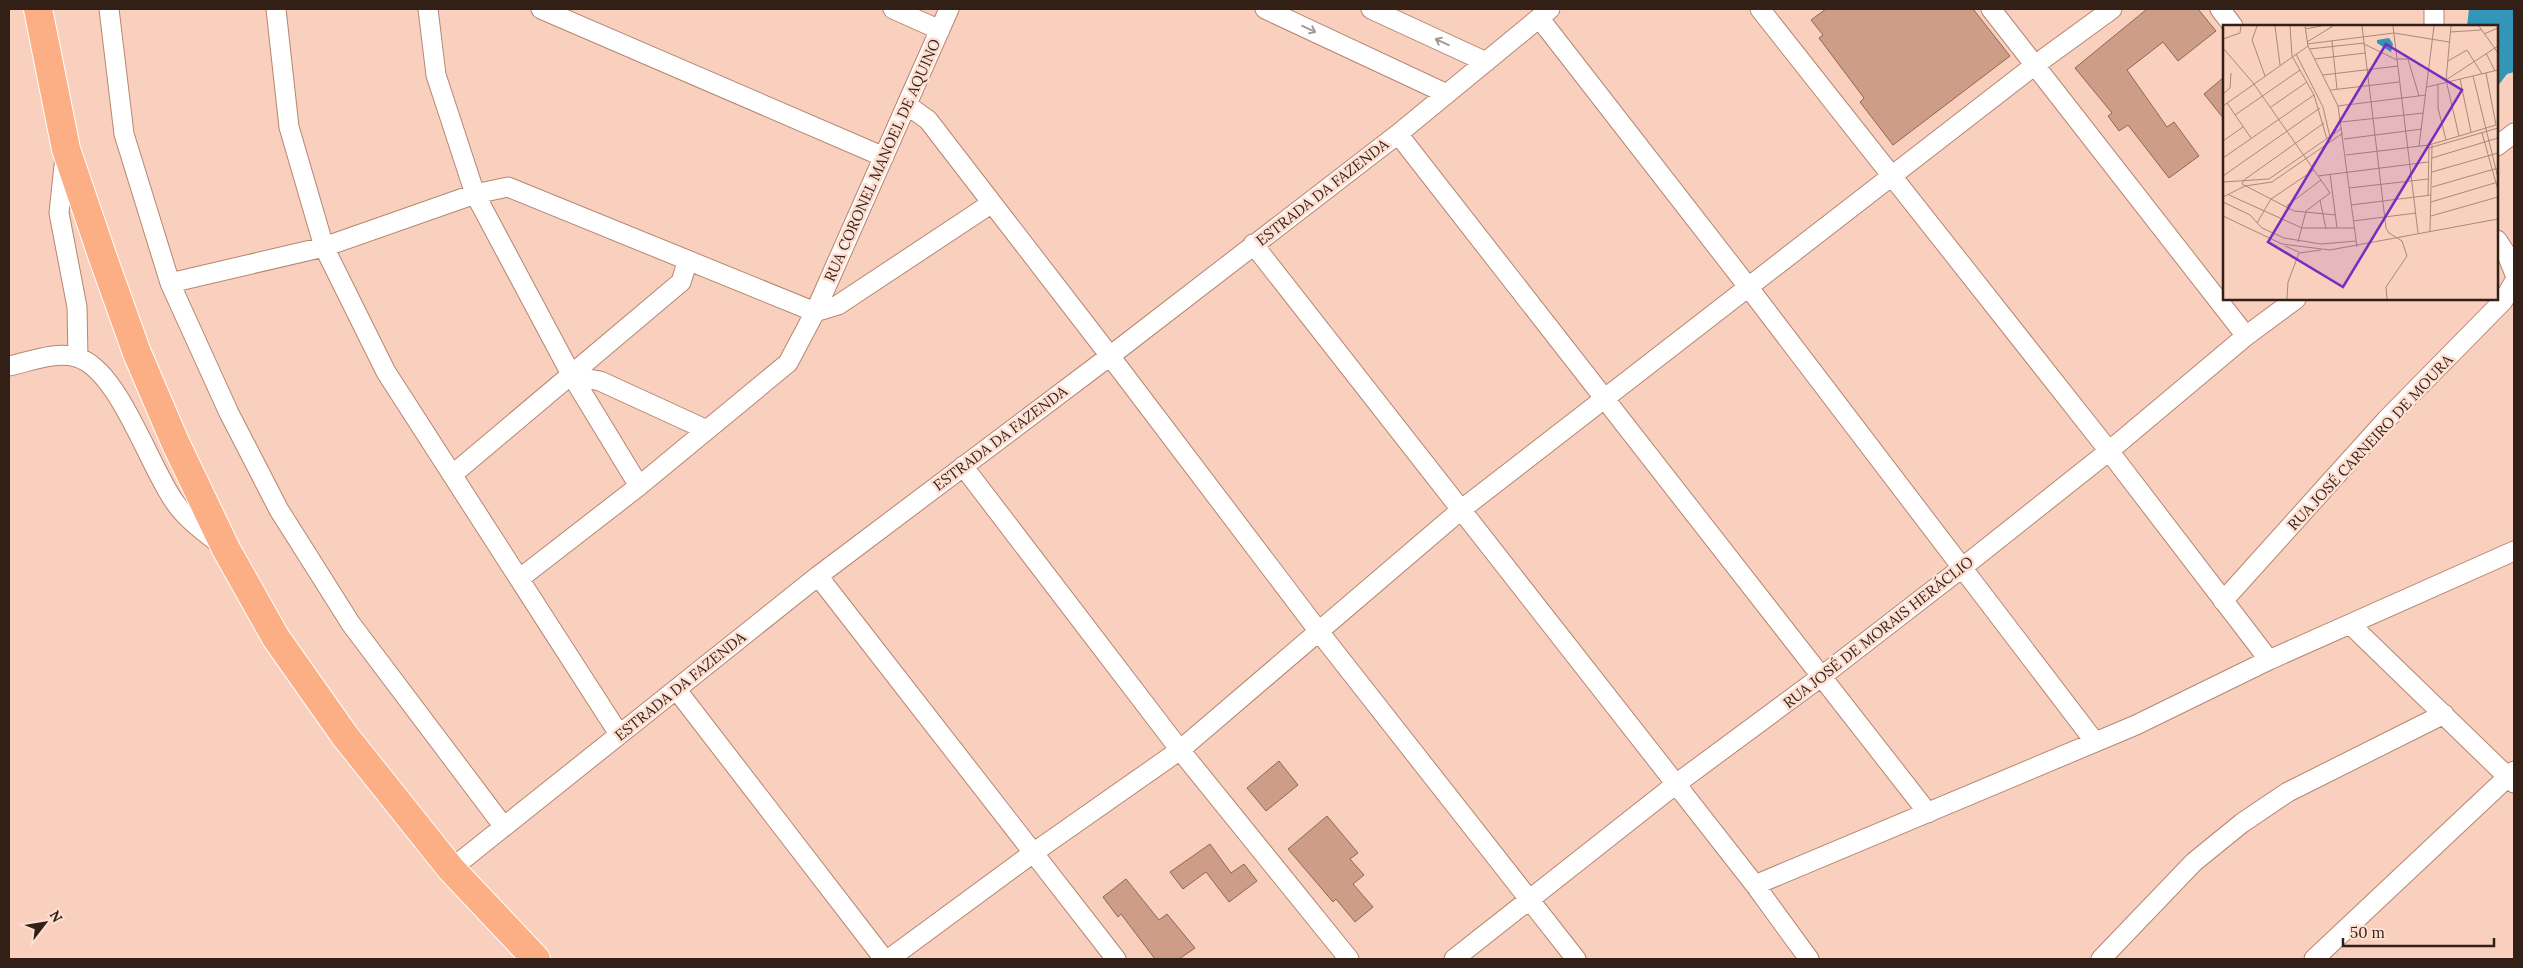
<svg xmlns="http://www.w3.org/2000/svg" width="2523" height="968" viewBox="0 0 2523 968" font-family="Lora,serif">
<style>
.water{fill:#3395b7}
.building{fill:#ce9d87;stroke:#926550}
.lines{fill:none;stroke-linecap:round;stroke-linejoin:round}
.street-casing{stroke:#b68671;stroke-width:21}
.primary-casing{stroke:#fff;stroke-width:30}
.street{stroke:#fff;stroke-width:19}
.primary{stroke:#fcae85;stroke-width:28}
.oneway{stroke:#a39a96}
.labels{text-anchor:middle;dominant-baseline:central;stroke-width:5;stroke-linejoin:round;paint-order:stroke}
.street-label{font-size:15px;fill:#321f16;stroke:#fedfd1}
.inset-road{fill:none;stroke:#a9897a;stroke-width:1}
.view{fill:#7b2cbf;fill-opacity:0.15;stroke:#7b2cbf;stroke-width:2.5}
.inset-edge{fill:none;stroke:#321f16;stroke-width:2.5}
</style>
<rect width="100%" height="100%" fill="#f9cfbd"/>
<path class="water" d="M2469,9H2514V72L2507,74L2497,87V26H2467Z"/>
<path class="building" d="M1826,9H1973L2010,56L1893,145L1860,102L1864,98L1819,38L1823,35L1811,20Z
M2147,9H2198L2216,31L2178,61L2163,42L2127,70L2167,127L2174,122L2199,156L2169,178L2128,125L2119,131L2108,116L2112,113L2075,68Z
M2224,77V119L2204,94Z
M1279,761L1298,785L1266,811L1247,788Z
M1327,816L1358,853L1350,859L1364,875L1353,884L1373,907L1355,922L1336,899L1333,902L1288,849Z
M1210,844L1231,873L1244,864L1257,881L1229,902L1206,872L1183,889L1170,872Z
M1126,879L1159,920L1167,914L1195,948L1179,959H1155L1121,914L1118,917L1103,897Z"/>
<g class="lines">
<defs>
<path id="street" d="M109,9L124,134L170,283L229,413L279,510L351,624L504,827
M276,9L289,127L324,247L386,372L619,734
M428,9L436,75L475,194L572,376L639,486
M541,9L884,157
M893,9L940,30
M1265,9L1447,94
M1371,9L1486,62
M1760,9L2109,451L2269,660
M1991,9L2246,336
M2220,9L2233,26
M2434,9V26
M1540,19L1749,288L2095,742
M907,105L928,120L1110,356L1320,633L1576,959
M1398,134L1928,813
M2497,146L2514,133
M65,156L59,213L77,307L78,357
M2497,240L2508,257L2514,272
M1253,244L1755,885L1809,959
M170,283L324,247L475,194L508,187L815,312L838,305L992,203
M9,366C29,362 55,351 76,357C118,368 148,464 174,501C186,519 204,532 221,545
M572,376L600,381L707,430
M963,466L1180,750L1349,959
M452,475L681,282L688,260
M818,576L1116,959
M519,579L639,486L788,363L815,312L949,9
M2223,601L2386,420L2503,301L2514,282
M2351,625L2514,783
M676,689L884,959
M451,869L818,576L1110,356L1398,134L1550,9
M1755,885L2136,725L2269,660L2514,551
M889,959L1033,853L1180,750L1462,509L2035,65L2112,9
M1454,959L1676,784L1822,676L1963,567L2109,451L2246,336L2296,299
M2101,959L2194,862L2242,823L2288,792L2444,714
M2314,959L2514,771"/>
<path id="primary" d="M38,9L66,149L103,258L137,353L175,442L226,549L276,638L345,736L451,869L536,959"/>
</defs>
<use href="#street" class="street-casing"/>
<use href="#primary" class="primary-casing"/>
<use href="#street" class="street"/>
<use href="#primary" class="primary"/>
</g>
<defs><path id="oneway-shaft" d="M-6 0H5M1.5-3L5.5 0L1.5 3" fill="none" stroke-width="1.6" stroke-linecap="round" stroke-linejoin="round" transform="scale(1.25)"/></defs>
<g class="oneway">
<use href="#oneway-shaft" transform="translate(1309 29) rotate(25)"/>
<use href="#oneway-shaft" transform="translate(1442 42) rotate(-155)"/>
</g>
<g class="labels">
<g class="street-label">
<text transform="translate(882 160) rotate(-66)">RUA CORONEL MANOEL DE AQUINO</text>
<text transform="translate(1322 192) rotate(-38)">ESTRADA DA FAZENDA</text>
<text transform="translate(1000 438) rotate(-37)">ESTRADA DA FAZENDA</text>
<text transform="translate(2370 442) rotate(-47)">RUA JOSÉ CARNEIRO DE MOURA</text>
<text transform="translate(1878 632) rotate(-38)">RUA JOSÉ DE MORAIS HERÁCLIO</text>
<text transform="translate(680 686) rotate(-39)">ESTRADA DA FAZENDA</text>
</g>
</g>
<g transform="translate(2223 25)">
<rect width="275" height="275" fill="#f9cfbd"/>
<path d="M166,13L170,19L168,27L154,18V15Z" fill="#3395b7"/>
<path class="inset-road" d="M34,1L29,15L42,51M52,1L57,40M67,1L69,31L91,70L104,114M82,1L85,21L115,81L134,222M139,1L163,203L166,208L179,216L184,231L163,262L164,274M170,1L195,208M228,1L223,55L236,111M256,1L275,28M82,4L98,1M227,7L258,5M261,9L275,3M0,14L17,8L18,1M109,16L114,64M84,17L110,1M84,19L171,8L226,17M141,19L174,35M0,23L31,59L107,168M86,24L141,18M263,28L272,46M73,29L100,82L107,112M92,34L142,28M174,34H185L196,71M225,36L244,25L259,49M100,50L175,41M250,51L275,153M237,54L248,107M223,55L275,21M215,59V83L223,115M204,62L275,45M108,65L176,57M0,69L7,63L8,48M4,78L28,113M0,81L85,21M115,81L203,70M48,82L84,57M12,90L77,45M118,97L201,88M101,98L21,155L19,159L71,186L113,190M259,108L275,165M121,114L199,104M0,116L20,102M196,121L211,1M206,123L275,103M123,130L206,120L273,100L263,48M0,133L91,70M209,133L275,113M209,147L275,128M107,149L114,203M0,151L97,83M95,151L205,137M0,157L46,154L119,103M209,162L275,143M126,163L205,154M6,170L79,203H131M205,170L206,122M0,172L22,161L49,157L120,108M97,175L103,204M0,177L27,190L39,203L61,213L98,219L133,216M208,177L275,157M128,180L208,170M62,182L98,155M0,191L59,219L107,225L275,194M208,191L275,172M130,196L193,188M34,198L48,174L91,145M207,206L209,120M75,217L83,186L107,168M62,221L76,227M64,274L65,257L76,228L98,225"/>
<path class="view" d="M163,19L239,65L120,262L45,217Z"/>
<rect width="275" height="275" class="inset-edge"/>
</g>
<rect width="2523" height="968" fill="none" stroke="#321f16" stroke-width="20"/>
<g transform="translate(45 923) rotate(59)" stroke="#fedfd1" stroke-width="4" paint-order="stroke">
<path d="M0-4L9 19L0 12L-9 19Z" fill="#321f16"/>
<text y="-8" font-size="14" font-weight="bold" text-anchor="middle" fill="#321f16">N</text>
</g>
<path d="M2343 938v8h151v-8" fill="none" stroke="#321f16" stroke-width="2.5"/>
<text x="2350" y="938" font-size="15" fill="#321f16" stroke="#fedfd1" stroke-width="4" paint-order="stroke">50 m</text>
</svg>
